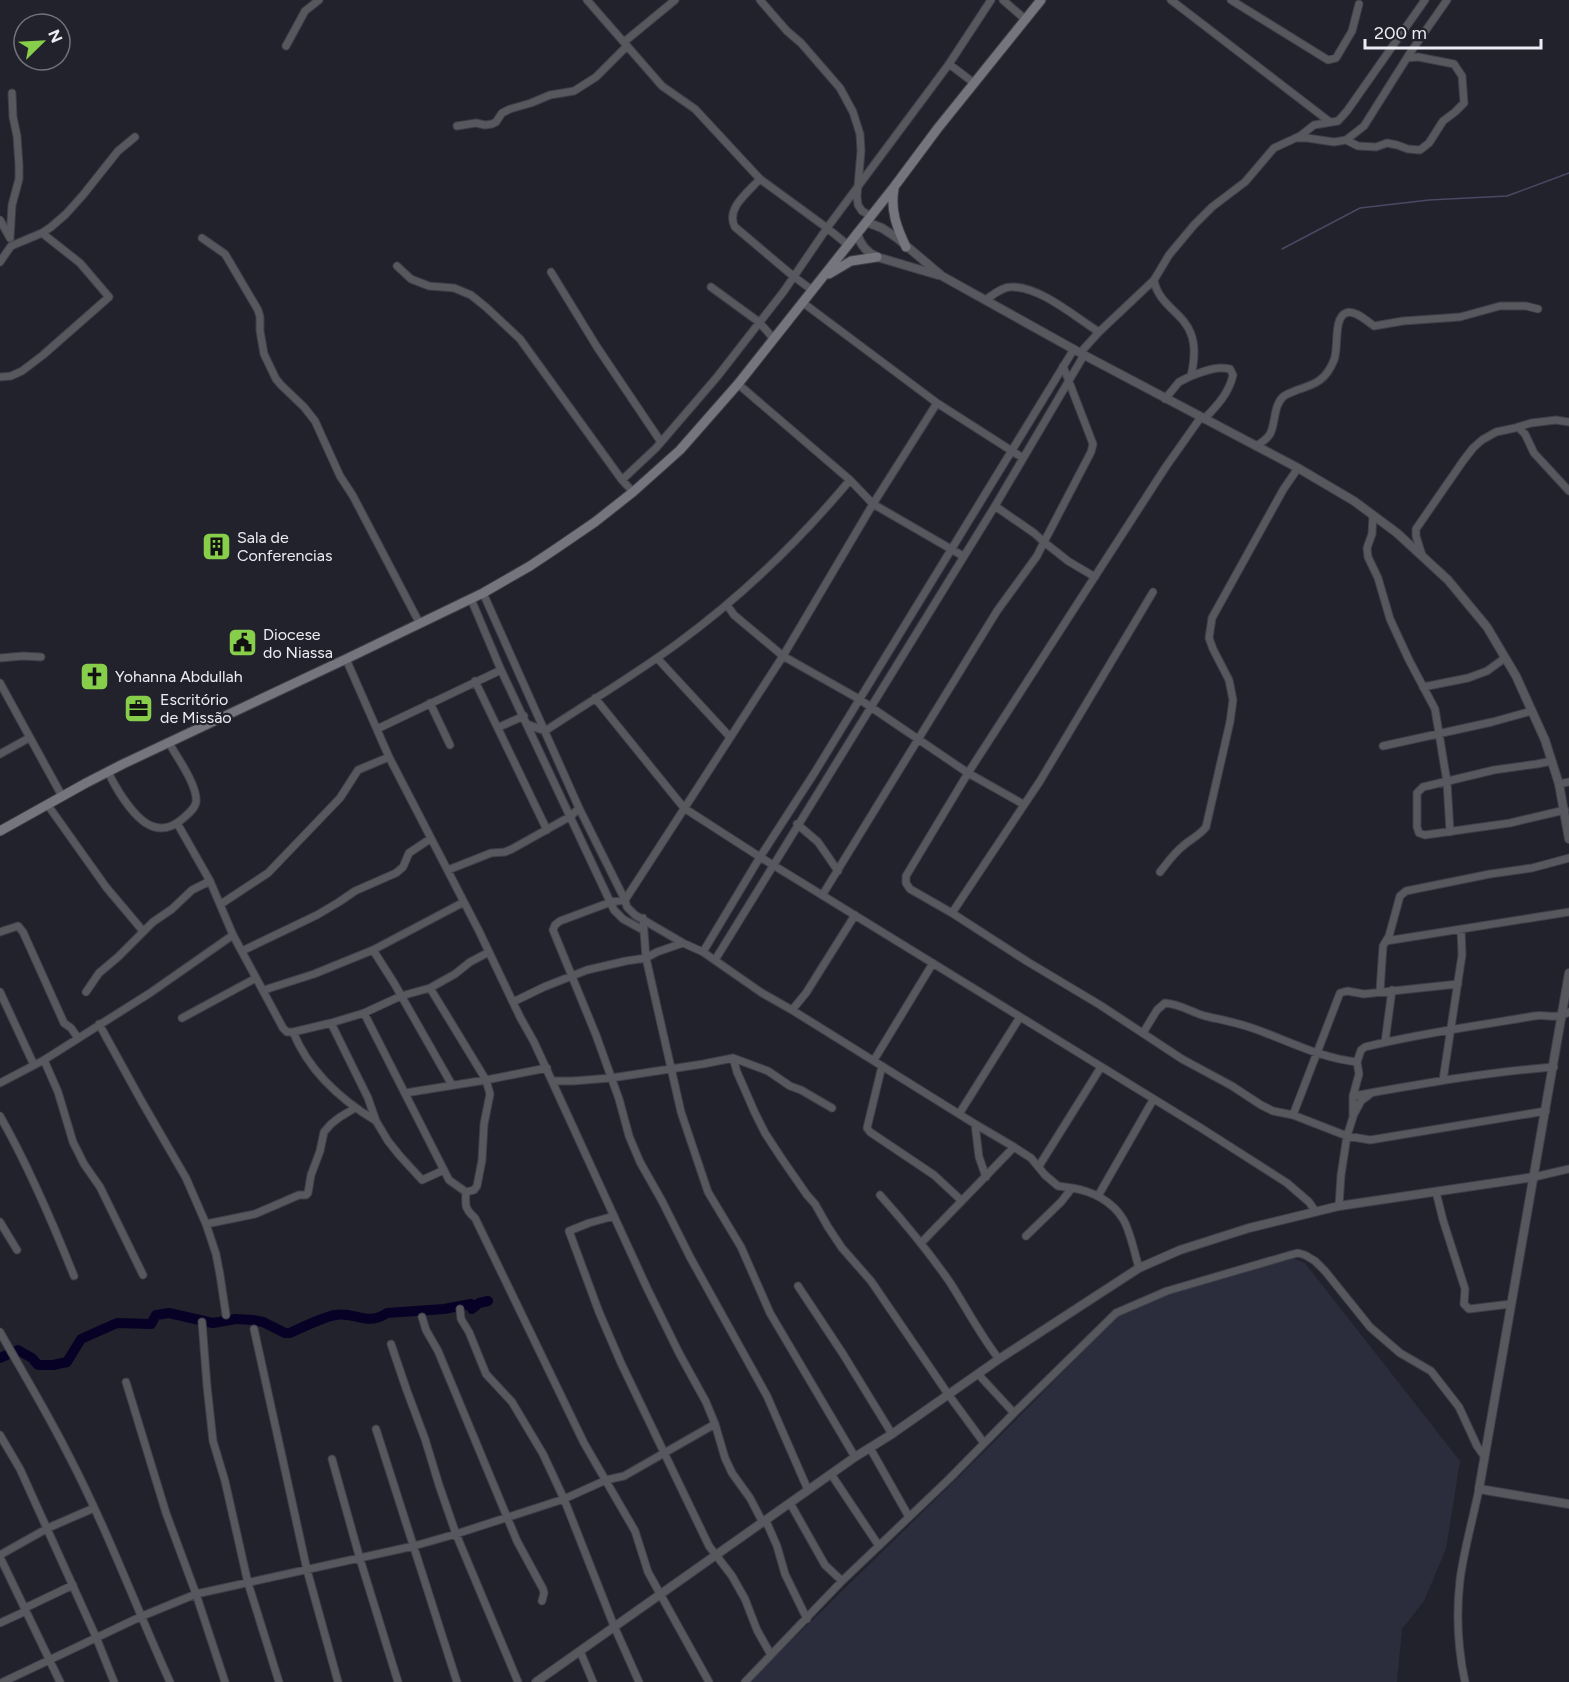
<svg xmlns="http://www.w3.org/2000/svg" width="1569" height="1682" viewBox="0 0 1569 1682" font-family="Figtree,sans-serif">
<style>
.built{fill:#2b2c3c}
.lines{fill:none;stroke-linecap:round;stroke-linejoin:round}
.stream{stroke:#4c4864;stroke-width:1.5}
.river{stroke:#080126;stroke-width:10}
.minor-casing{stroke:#3e3e49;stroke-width:9}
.tertiary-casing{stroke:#3e3e49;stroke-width:10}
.secondary-casing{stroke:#3e3e49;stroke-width:11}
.minor{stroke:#57585d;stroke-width:7}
.tertiary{stroke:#57585d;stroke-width:8}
.secondary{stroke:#74757d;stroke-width:9}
.labels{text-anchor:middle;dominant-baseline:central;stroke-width:4.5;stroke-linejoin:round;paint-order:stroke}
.poi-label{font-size:16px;fill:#ecedf4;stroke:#22222d;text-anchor:start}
</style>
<rect width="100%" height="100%" fill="#22222d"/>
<path class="built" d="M1289,1257L1305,1263L1460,1461L1446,1549L1424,1601L1402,1629L1397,1682H749L982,1454L1119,1315L1180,1289Z"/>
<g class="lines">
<path class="stream" d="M1282,249L1360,208L1429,200L1507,196L1569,173"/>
<path class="river" d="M0,1358L18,1350L32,1358L38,1365H53L67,1362L81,1339L117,1323L151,1324L156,1315L169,1313L213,1323L236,1319L253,1320L263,1322L285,1333H290C303,1327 321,1318 335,1315C354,1311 367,1327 387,1313L444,1309L471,1304L472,1309L479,1303L488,1301"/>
<defs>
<path id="minor" d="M587,0L662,86L695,109L760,179L827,228L848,245
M760,0L787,31L801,43L840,88L853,112L860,134L861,151L857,197L858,205L862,211L871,216
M1003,0L1026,20
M1171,0L1330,122
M1231,0L1328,60L1336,58L1352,31L1359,4
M624,42L675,0
M286,46L305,11L319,0
M949,64L974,83
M457,126L476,123L485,125L492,124L496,122L502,113L510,109L531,103L550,95L574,91L596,77L627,46
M1298,138H1307L1334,142L1346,140L1364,126L1410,53L1447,0
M1346,140L1358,146L1376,147L1387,143L1397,145L1408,149L1420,150L1429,143L1443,121L1455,112L1464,103L1462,76L1454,64L1418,57L1407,58
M760,179C748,192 725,209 735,227L793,276L812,290
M0,220L10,238
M10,238L12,205L19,179V165L17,136L13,117L12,93
M202,238L225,254L258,310L260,317V331L264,354L276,379L281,385L304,407L315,421L340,476L353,496L420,624
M0,262L11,246L42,233L51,227L66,214L83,195L118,151L135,137
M397,266L411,279L429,286L454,288L471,295L487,308L520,339L622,480L633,492
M551,272L597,347L661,442
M1154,280C1158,305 1184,313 1191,334C1196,347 1194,363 1191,376L1179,382L1165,399
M711,287L759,322L773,338
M985,300C993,295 1002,287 1011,287C1040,286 1075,317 1099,332L1154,280L1169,255L1194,225L1212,207L1245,182L1274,148L1300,136L1314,125L1338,121L1347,111L1425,0
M802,302L937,403L1023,458
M1080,353L1099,332
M1063,366L1093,444L1091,452L1044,542L1068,561L1095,577
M1191,376C1205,371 1215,366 1230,369L1233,375C1229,393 1217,406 1204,419
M0,377L11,376L22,371L43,355L109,297L80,263L42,233
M738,384L850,480L873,504L963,556
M1201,417L1165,468L968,773L906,876V883L910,889L952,913L1028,962L1100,1005L1182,1059L1232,1086L1261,1105L1273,1111L1293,1115L1347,1136L1370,1140L1546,1111
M1518,427L1525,434L1534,453L1569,491
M1256,446C1261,443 1267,439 1270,434C1276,423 1273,405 1284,396C1288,393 1293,392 1297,390C1316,384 1326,380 1334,360C1339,348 1333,318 1346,313C1354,309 1367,321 1374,326L1403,321L1460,317L1500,306H1526L1538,309
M622,480L656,448L717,377L784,291L827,228L949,64L991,0
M1373,515L1372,534L1367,548L1368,557L1378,578L1390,619L1409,660L1435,709L1447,782L1450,832
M1422,555L1416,536V529L1463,461L1473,448L1482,440L1496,432L1515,428L1531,423L1556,420L1569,422
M483,593L579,808L625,900L627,907L635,915L683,943L703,952L762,993L792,1010L975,1124L1014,1147L1031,1158L1045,1175L1058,1186L1072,1188
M471,599L501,670L614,910L623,919L643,930
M727,605L734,615L783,656L859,699L968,773L1023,804
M0,658L23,656L41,657
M657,658L730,737
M346,659L389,757L479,931L520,1017L534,1042L647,1288L679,1353L706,1402L715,1424L725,1458L732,1473L750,1498L763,1523
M475,681L547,830
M0,683L62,796
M1423,687L1468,678L1487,671L1505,658
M595,698L684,808L760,857L1201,1128L1287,1183L1309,1202L1316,1212
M430,703L450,745
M527,724L545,731C589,702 636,674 678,643C742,596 799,541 850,480
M499,727L524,716
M377,729L501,670
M1383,746L1492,722L1532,711
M0,754L29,738
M1552,761L1537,764L1494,770L1423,787L1417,793V827L1419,833L1425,835L1510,823L1565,810
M108,771C111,779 115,785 119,792C133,814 154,842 181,820C187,815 195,809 196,802C198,786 177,757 169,743
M1559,784L1569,782
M47,804L106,887L143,931
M177,823L210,881L233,935L283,1028L287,1032H293L331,1023L364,1013L401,996L430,988L455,974L470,962L489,952
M797,824L818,842L838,871
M448,870L491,853L505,852L512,849L571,816L579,808
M1160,872C1167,863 1174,853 1183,846C1191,839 1200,835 1206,827L1230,722L1233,700L1229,680L1213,649L1209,638L1212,618L1283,490L1298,468
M823,894L997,611L1037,556L1044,542L1034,533L995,506
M221,904L268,873L340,798L358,770L389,757
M952,913L1040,781L1153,592
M643,918L646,958L681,1112L708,1192L741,1247L770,1313L855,1457
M0,932L18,926L23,932L64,1023L71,1028L78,1038
M1386,941L1569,912
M373,950L394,983L452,1085
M242,951L317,915L339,902L355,891L396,873L403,867L409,853L430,839
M703,952L760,857L815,772L1074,349
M715,960L995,506L1084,355
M430,988L486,1080L490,1094L484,1124L482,1160L477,1186L474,1190L466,1192C465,1206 465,1209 475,1218L584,1443L635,1531L648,1572L709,1682
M264,990L314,974L373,950L464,902
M1380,991L1383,946L1389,936L1400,896L1406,891L1490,874L1532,868L1569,858
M0,992L34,1065
M86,992L99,973L118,957L153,922L172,909L192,890L210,881
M513,1002L544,987L587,970L626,961L646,958L657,952L683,943
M792,1010L806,993L855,915
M364,1013L449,1180L466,1192
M182,1018L256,978
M331,1023L368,1098L376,1121L388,1141L400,1156L422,1180L444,1170
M99,1024L142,1102L186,1178L206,1224L216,1254L220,1275L226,1315
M293,1032C309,1071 341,1100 376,1121
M1143,1033L1157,1010L1165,1003C1180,1004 1191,1012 1205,1016C1222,1020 1239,1023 1255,1029C1289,1041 1320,1058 1357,1062
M1385,1042L1392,990
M733,1058L737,1072L755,1113L765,1133L782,1159L807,1195L815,1204L828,1227L842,1248L871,1281L948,1394L984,1443
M44,1060L58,1092L73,1142L84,1164L100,1187L143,1275
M874,1060L933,963
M882,1066L867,1128L870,1132L934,1175L962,1201
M1443,1080L1462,955L1461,929
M552,1081H573L611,1078L703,1064L733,1058L768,1071L790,1086L801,1090L832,1108
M0,1083L44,1060L150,993L233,935
M405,1093L486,1080L547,1068
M1353,1096C1420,1084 1486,1072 1554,1067
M959,1114L1020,1017
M1354,1114L1361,1101L1369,1095
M1293,1115L1340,993L1347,991L1364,994L1458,984
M0,1116C29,1167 52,1221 74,1276
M975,1124L979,1157L986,1177
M1039,1166L1101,1067
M1534,1177L1569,1169
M1436,1192L1443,1220L1465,1289L1464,1304L1469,1309L1511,1304
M880,1195C905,1223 928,1251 949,1281C966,1307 980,1335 999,1359
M1098,1196L1153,1100
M1339,1206L1341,1175L1347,1136L1353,1117V1096L1359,1074L1357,1062L1361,1050L1365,1047C1420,1033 1477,1026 1534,1016C1548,1014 1557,1020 1569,1012
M614,1216L589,1223L569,1231L599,1312L621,1363L709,1546L732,1576L745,1599L757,1630L771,1655
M0,1222L17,1250
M206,1224L255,1214L299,1195H306L308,1193L311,1175L320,1151L324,1132L331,1124L340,1117L355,1108
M1026,1236L1061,1202L1072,1188C1092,1191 1112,1201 1123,1219C1130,1230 1135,1255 1139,1268
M921,1243L1014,1147
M798,1286L843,1354L892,1434
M460,1309L461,1319L469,1332L486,1374L512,1402L543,1454L564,1499L614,1626L639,1682
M422,1317L426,1330L438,1351L517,1541L543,1589L544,1593L542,1601
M202,1322L207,1386L213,1441L225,1481L248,1583L279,1682
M254,1329L307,1570L338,1682
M0,1332C23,1373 48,1414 69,1456C107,1529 136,1607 170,1682
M391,1344L407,1391L425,1439L439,1485L456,1534L518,1682
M978,1374L1014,1413
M126,1382L166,1513L196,1594L225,1682
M376,1429L457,1682
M0,1435L20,1469L96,1637L114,1682
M870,1448L909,1517
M332,1459L360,1559L398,1682
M831,1474L879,1546
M808,1490L767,1396L690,1257L662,1201L640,1162L629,1136L619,1099L596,1035L553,930L555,925L560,921L611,902L625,900L783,656L873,504L937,403
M790,1503L825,1565L842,1581
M766,1521L777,1546L785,1574L807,1619
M0,1555L48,1528L94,1508
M0,1557L60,1682
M25,1608L73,1585
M0,1623L26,1611
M580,1651L593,1682
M3,1682L140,1617L196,1594L414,1546L456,1534L564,1499L606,1480L624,1476L715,1424
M745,1682L842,1581L949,1479L1014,1413L1116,1313L1167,1291L1290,1255L1298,1253L1305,1255L1315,1261L1325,1271L1370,1327L1400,1353L1431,1371L1459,1407L1477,1446L1484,1456
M1465,1682C1458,1649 1456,1614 1460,1580C1464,1549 1473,1519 1479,1489"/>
<path id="tertiary" d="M866,222L882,228L897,238L942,276L1084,355L1298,468L1354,501L1397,533L1448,580L1487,627L1516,676L1545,740L1559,784L1569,839
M857,233C860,245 866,252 877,257L938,275
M1569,973L1479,1489L1569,1504
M536,1682L855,1457L892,1434L999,1359L1139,1268L1180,1250L1249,1228L1339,1206L1534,1177"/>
<path id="secondary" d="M894,189C890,210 897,228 906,247
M829,274L851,261L877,257
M0,831L86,783L123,764L346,659L483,593L530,566L557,548L595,522L633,492L680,450L738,384L894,187L938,128L1041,0"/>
</defs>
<use href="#minor" class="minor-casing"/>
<use href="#tertiary" class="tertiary-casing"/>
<use href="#secondary" class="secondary-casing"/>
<use href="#minor" class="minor"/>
<use href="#tertiary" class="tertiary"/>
<use href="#secondary" class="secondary"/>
</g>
<defs>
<symbol id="building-square" viewBox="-11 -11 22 22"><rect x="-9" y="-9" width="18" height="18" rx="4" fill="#87cf4a" stroke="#22222d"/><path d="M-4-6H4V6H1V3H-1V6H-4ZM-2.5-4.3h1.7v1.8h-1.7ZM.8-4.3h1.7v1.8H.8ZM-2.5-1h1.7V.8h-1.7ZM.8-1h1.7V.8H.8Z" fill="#111"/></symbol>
<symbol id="civic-square" viewBox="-11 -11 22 22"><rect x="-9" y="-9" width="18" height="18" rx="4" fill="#87cf4a" stroke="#22222d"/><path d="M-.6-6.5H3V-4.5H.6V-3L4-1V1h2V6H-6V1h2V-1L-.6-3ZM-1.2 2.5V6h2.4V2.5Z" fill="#111"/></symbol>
<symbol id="church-square" viewBox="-11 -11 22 22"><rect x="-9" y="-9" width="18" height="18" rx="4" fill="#87cf4a" stroke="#22222d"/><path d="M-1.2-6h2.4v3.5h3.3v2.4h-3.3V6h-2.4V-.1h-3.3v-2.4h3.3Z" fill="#111"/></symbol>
<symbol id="office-square" viewBox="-11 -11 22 22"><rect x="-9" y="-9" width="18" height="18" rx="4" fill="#87cf4a" stroke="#22222d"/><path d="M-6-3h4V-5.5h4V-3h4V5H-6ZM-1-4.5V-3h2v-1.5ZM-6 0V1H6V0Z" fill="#111"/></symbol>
</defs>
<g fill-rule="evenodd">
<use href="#building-square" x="200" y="530" width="33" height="33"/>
<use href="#civic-square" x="226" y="626" width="33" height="33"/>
<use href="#church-square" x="78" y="660" width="33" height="33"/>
<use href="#office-square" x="122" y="692" width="33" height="33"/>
</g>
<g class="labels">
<g class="poi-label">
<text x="237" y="537">Sala de<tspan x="237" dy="18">Conferencias</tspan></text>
<text x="263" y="634">Diocese<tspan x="263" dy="18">do Niassa</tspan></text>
<text x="115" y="676">Yohanna Abdullah</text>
<text x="160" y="699">Escritório<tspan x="160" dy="18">de Missão</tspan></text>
</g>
</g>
<g transform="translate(42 42) rotate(66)"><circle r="28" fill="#22222d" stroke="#73737d" stroke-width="1.5"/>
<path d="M0-4.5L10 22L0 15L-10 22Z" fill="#87cf4a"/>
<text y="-9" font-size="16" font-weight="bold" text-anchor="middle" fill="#ecedf4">N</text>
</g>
<path d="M1365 39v9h176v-9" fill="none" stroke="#ecedf4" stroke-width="3"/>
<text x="1374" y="39" font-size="18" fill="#ecedf4" stroke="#22222d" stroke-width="4.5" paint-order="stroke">200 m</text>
</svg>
